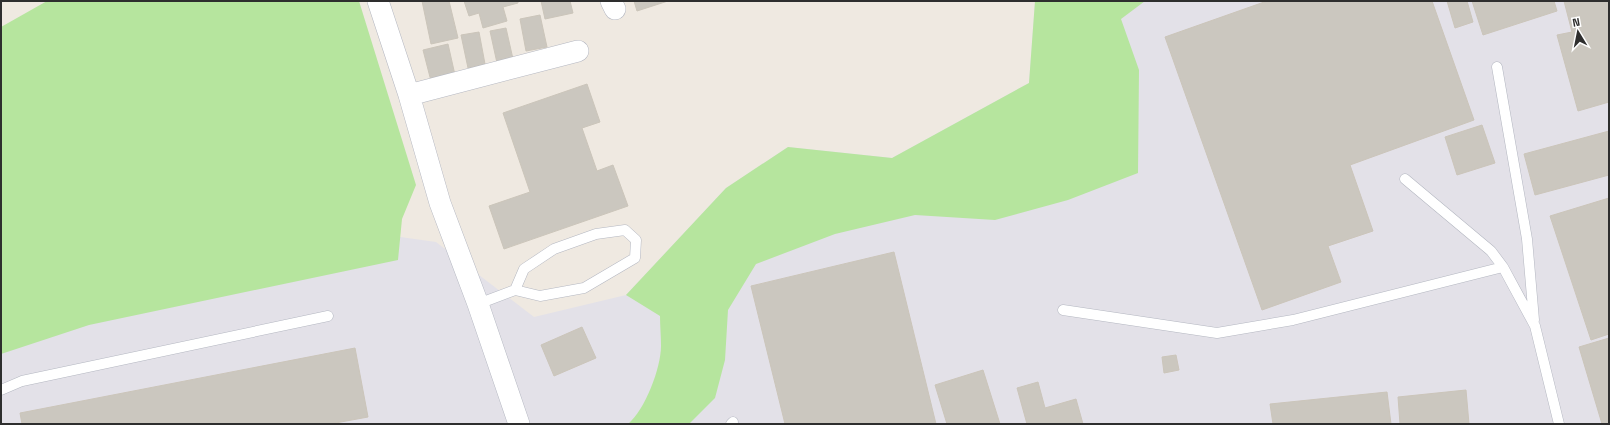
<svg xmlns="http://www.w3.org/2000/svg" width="1610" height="425" viewBox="0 0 1610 425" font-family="'Space Grotesk',sans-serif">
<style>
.industrial{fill:#e3e1e8}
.green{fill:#b6e59e}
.building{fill:#cbc7bf;stroke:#cbc5ba}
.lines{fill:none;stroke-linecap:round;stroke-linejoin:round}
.lane-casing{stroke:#b4b7c1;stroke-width:11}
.street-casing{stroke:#b4b7c1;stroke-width:22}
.lane{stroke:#fff;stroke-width:10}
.street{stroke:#fff;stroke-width:21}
</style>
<rect width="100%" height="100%" fill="#efe9e1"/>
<path class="industrial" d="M1035,1H1609V424H1V181L436,242L534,317L626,295L726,188L788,147L892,158L1029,83Z"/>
<path class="green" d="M47,1H359L416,185L402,219L398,260L89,325L1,354V27Z
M1035,1H1145L1121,19L1139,70L1138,173L1068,200L995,220L915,215L835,234L756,264L728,310L725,360L715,398L689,424H628C645,410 661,368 661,346C661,336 660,326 660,316L626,295L726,188L788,147L892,158L1029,83Z"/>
<path class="building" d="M422,1H449L458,38L431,44Z
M464,1H518V3L503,7L507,21L483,28L479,13L469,16Z
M541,1H570L573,13L545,19Z
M634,1H668L637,11Z
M1267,1H1432L1474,120L1350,165L1373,231L1328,246L1341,282L1262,310L1165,37Z
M1447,1H1467L1473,22L1455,28Z
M1472,1H1554L1557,11L1483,35Z
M1564,1H1609V102L1578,111L1557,35L1572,32Z
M540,15L547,47L526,51L520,19Z
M506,28L513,59L497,63L490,31Z
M479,32L485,64L468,68L461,35Z
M448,44L455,75L431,81L423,50Z
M587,84L600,122L582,128L597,171L613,165L628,206L504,249L489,206L530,192L503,113Z
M1482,125L1495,163L1457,175L1445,137Z
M1609,131V175L1535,195L1524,154Z
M1609,198V334L1591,340L1550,216Z
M894,252L936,424H785L751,286Z
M582,327L596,358L554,376L541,345Z
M1609,338V424H1602L1579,347Z
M355,348L368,417L330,424H22L20,413Z
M1176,355L1179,370L1164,373L1162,357Z
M983,370L1000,424H947L935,385Z
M1038,382L1045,408L1076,399L1083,424H1027L1017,388Z
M1466,390L1469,424H1400L1398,397Z
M1387,392L1391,424H1273L1270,404Z"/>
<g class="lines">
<defs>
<path id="lane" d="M1497,67L1527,239L1534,320
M1405,179L1491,251L1503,267L1535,326L1559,424
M478,304L515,290L540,296L584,288L635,258L636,240L625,230L596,234L554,249L524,269L515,290
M1063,310L1217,333L1293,320L1503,267
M1,390L22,381L328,316
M731,424L733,422"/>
<path id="street" d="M378,1L409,95L440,203L478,304L519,424
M611,1L615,9
M409,95L578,51"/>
</defs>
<use href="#lane" class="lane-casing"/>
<use href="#street" class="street-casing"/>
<use href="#lane" class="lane"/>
<use href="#street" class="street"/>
</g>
<rect width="1610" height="425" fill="none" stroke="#2e2e2e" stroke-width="4"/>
<g transform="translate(1578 32) rotate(350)" stroke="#ffffff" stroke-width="3" paint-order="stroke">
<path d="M0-3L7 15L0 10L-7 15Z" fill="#2e2e2e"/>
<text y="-6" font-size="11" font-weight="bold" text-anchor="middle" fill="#2e2e2e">N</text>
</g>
</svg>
